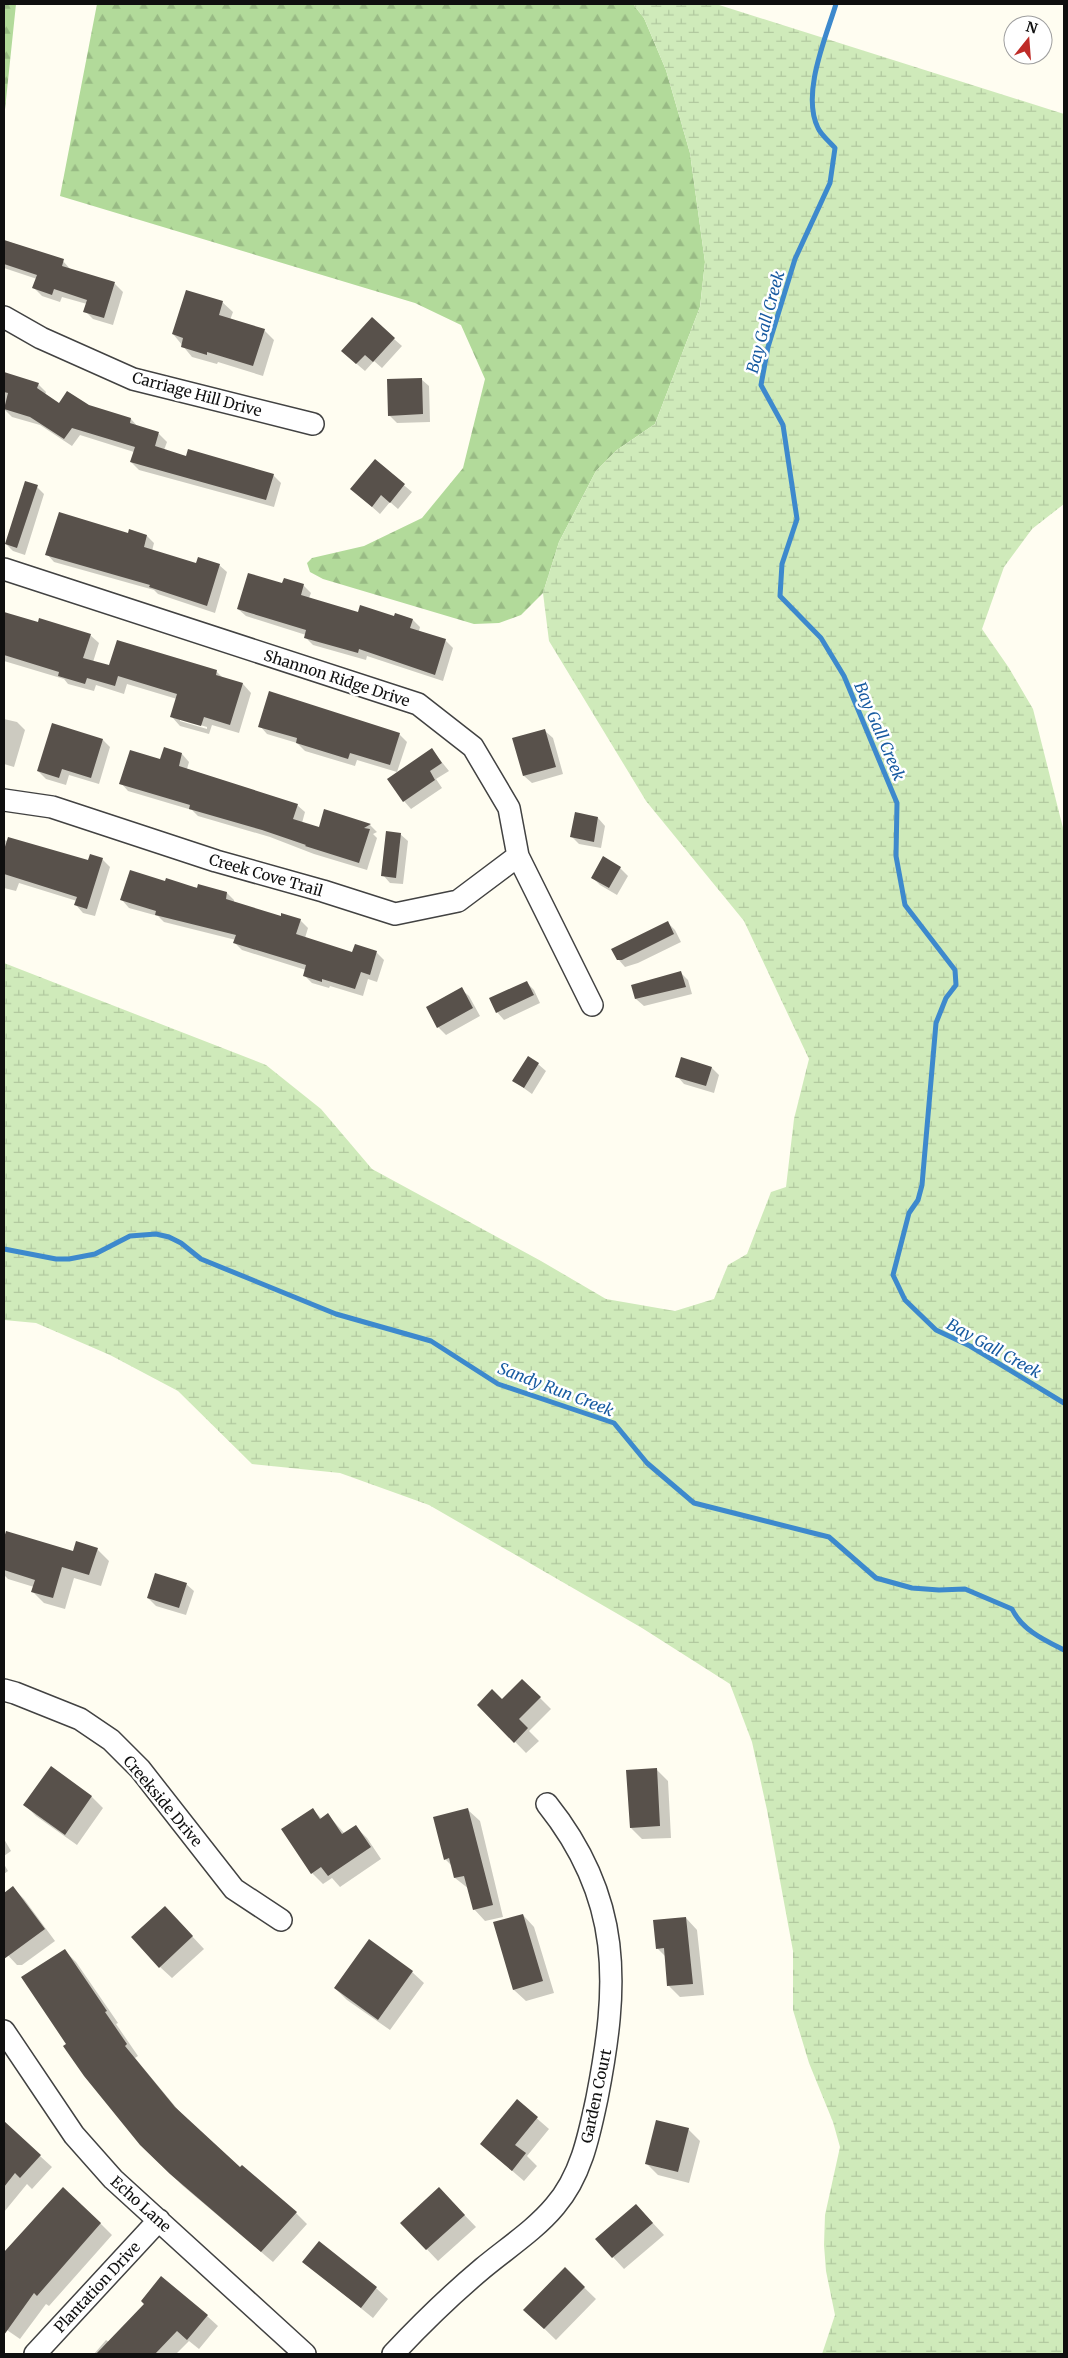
<svg xmlns="http://www.w3.org/2000/svg" width="1068" height="2358" viewBox="0 0 1068 2358" font-family="Merriweather,serif">
<style>
.forest{fill:url(#forest-firs)}
.wetland{fill:url(#wetland-marsh)}
.shadow{fill:#0003;fill-rule:evenodd}
.lines{fill:none;stroke-linecap:round;stroke-linejoin:round}
.stream{stroke:#3d89cd;stroke-width:5}
.building{fill:#58514b}
.minor-casing{stroke:#424242;stroke-width:24}
.minor{stroke:#fff;stroke-width:21}
.labels{text-anchor:middle;dominant-baseline:central;stroke-width:5;stroke-linejoin:round;paint-order:stroke}
.street-label{font-size:15px;fill:#0f0f0f;stroke:#fff}
.water-label{font-size:16px;font-style:italic;fill:#185ba1;stroke:#fff}
</style>
<defs>
<pattern id="forest-firs" width="22" height="20" patternUnits="userSpaceOnUse" patternTransform="scale(1.25)"><rect width="22" height="20" fill="#b2da9a"/><path d="M5 1l3.5 6h-7zM16 11l3.5 6h-7z" fill="#98ba84"/></pattern>
<pattern id="wetland-marsh" width="20" height="14" patternUnits="userSpaceOnUse" patternTransform="scale(1.25)"><rect width="20" height="14" fill="#cfeaba"/><path d="M1 5h8M5 5V1M11 12h8M15 12V8" fill="none" stroke="#b1c89f"/></pattern>
</defs>
<rect width="100%" height="100%" fill="#fffdf1"/>
<path class="forest" d="M4,4H16L4,119Z
M97,4H633L644,18L666,70L690,153L705,262L700,307L655,424L617,450L596,471L559,542L543,593L521,615L499,623L474,624L323,579L310,572L307,563L312,558L364,546L422,518L463,468L485,379L461,325L415,303L60,196Z"/>
<path class="wetland" d="M633,4H716L1064,114V504L1032,529L1004,567L982,629L1009,668L1033,709L1064,832V2354H822L835,2315L826,2271L824,2245L825,2215L840,2147L833,2122L809,2063L793,2010V1951L767,1810L752,1742L730,1684L642,1628L429,1505L340,1473L252,1464L178,1391L110,1355L36,1323L4,1320V963L266,1065L321,1109L372,1169L541,1261L606,1299L675,1311L714,1299L728,1265L747,1254L771,1192L786,1187L794,1119L809,1059L744,921L646,801L549,641L543,593L559,542L596,471L617,450L655,424L700,307L705,262L690,153L666,70L644,18Z"/>
<path class="shadow" d="M4,240L63,261L71,270L115,284L123,292L113,325L93,319L85,311L87,304L62,297L60,302L42,296L34,288L37,279L4,268Z
M222,302L233,312L230,320L264,330L274,340L263,376L218,362L217,364L192,357L173,334Z
M394,339L402,346L382,368L374,361L365,371L351,359Z
M4,374L38,384L46,392L45,395L60,405L88,406L131,419L139,428L159,434L167,442L164,450L187,457L273,475L281,483L274,507L139,470L131,462L134,452L80,435L72,446L40,425L12,417L4,409Z
M421,379L429,386L430,422L397,423L389,415Z
M375,461L412,492L398,509L390,502L380,514L352,489Z
M37,487L44,494L25,555L13,551L6,544Z
M128,534L147,536L154,543L152,551L197,565H219L227,572L215,613L158,594L154,590L54,562L47,554Z
M283,585H303L311,593L309,598L359,614L413,620L420,627L419,631L445,640L453,648L443,681L367,656L366,660L313,645L305,637L306,635L246,616L238,609Z
M4,613L39,624L90,635L99,643L93,662L110,667L216,671L223,678L243,684L251,693L239,733L212,725L209,734L180,726L172,717L177,699L127,684L124,694L96,685L94,691L68,684L64,679L4,661ZM180,719L207,727V729L180,721Z
M270,692L399,734L407,742L397,772L357,760L355,766L305,751L297,743L267,734L260,726Z
M4,719L17,722L25,730L14,767L4,764Z
M545,731L553,738L563,774L532,783L524,776Z
M103,740L110,747L99,784L69,775L66,785L46,779L38,771Z
M432,750L449,771L436,779L442,788L411,809L404,801Z
M182,754L189,762L187,769L297,805L305,812L302,823L320,828L325,811L370,825L377,832L373,834L377,838L367,870L314,854L270,837L198,816L192,810L128,791L121,783L161,761Z
M576,814L598,818L605,826L601,848L579,844L571,836Z
M400,834L408,841L403,884L390,883L383,875Z
M4,840L89,861L102,859L110,867L95,916L83,913L76,905L77,901L19,883L16,891L4,888Z
M603,858L620,868L628,876L617,895L600,885L592,877Z
M166,882L227,893L234,900V903L282,917L300,920L308,928L305,938L353,953L376,952L384,960L377,982L368,979L363,996L330,986L329,988L312,983L305,976L306,970L242,950L235,943L236,940L164,922L158,916L129,908L122,900Z
M667,922L675,930L681,942L638,963L625,967L618,959Z
M681,973L688,980L692,994L644,1006L636,999L633,986Z
M526,982L534,990L540,1003L504,1020L497,1012Z
M461,989L469,996L480,1016L446,1035L438,1027Z
M538,1064L546,1071L532,1094L514,1081Z
M712,1068L719,1075L714,1093L684,1084L677,1076Z
M7,1532L74,1553L97,1549L109,1561L101,1586L74,1578L65,1609L44,1603L33,1592L34,1587L8,1579L4,1575V1542Z
M186,1584L194,1591L186,1615L156,1606L148,1598Z
M522,1680L551,1709L529,1731L539,1741L526,1753L479,1705L502,1700Z
M51,1768L92,1797L103,1808L77,1845L36,1816L25,1805Z
M656,1769L668,1781L671,1838L642,1839L631,1828Z
M313,1810L322,1819L328,1815L345,1834L356,1827L367,1838L381,1859L340,1887L332,1878L323,1884L312,1873Z
M468,1810L480,1821L503,1917L485,1921L474,1909L469,1889L455,1878L453,1867L445,1859Z
M4,1839L11,1851L4,1856Z
M4,1864L8,1871L4,1874Z
M13,1888L24,1899L55,1941L22,1965H17L4,1951V1894Z
M523,1915L534,1927L554,1993L526,2001L514,1990L494,1923Z
M686,1918L697,1930L704,1995L680,1997L669,1986L666,1957L657,1948Z
M176,1919L204,1949L172,1978L160,1967Z
M65,1951L76,1962L118,2023L116,2024L138,2056L135,2058L184,2117L240,2169L296,2213L307,2224L273,2262L183,2186L153,2157L68,2045Z
M412,1972L424,1983L390,2030L347,2000L335,1988Z
M517,2101L549,2129L527,2156L537,2166L524,2181L481,2144Z
M4,2123L52,2167L32,2189L27,2184L4,2212Z
M688,2129L700,2141L689,2183L658,2175L646,2163Z
M450,2200L476,2227L438,2261L402,2223Z
M636,2205L664,2235L624,2269L613,2257Z
M100,2223L112,2235L49,2306L46,2304L20,2339L4,2328V2254L13,2243Z
M304,2262L376,2288L388,2299L373,2318Z
M565,2269L596,2299L556,2340L525,2310Z
M146,2304L207,2316L218,2326L199,2349L189,2341L176,2354H94L106,2340L109,2342Z"/>
<g class="lines">
<path class="stream" d="M836,4C826,37 801,94 818,128C821,135 830,142 835,148L830,183L795,259L768,347L761,385L783,425L797,519L782,564L780,596L821,638L844,676L897,803L896,856L905,905L955,970L956,985L946,998L936,1023L922,1185L918,1200L909,1213L893,1275L905,1300L936,1330L970,1346L1064,1403
M4,1249L56,1259H69L95,1254L130,1236L156,1234L169,1237L181,1243L201,1259L336,1314L431,1341L498,1384L614,1423L647,1463L694,1503L829,1537L876,1578L912,1588L939,1590L965,1589L1012,1609C1022,1630 1044,1640 1064,1650"/>
</g>
<path class="building" d="M4,240L64,259L62,266L115,282L104,318L83,312L87,300L54,289L52,295L32,288L37,275L4,264Z
M186,290L223,301L219,315L265,329L253,366L207,352V355L181,347L183,338L172,334Z
M372,317L395,338L373,362L365,355L356,364L341,351Z
M4,372L39,383L37,388L59,403L67,391L89,405L131,418L130,423L159,432L155,446L186,456L188,449L274,474L266,500L130,462L135,447L72,428L64,439L30,417L4,409L8,393L4,392Z
M422,378L423,414L388,416L387,379Z
M375,459L405,484L390,503L381,495L372,507L350,489Z
M25,481L38,485L17,548L5,544Z
M59,512L128,533L129,529L147,535L144,547L196,563L198,557L220,564L207,606L149,587L150,585L45,555Z
M248,573L282,583L284,578L304,584L301,595L358,612L360,605L394,616L395,613L413,619L410,628L446,639L435,675L359,649L358,653L304,638L306,630L237,609Z
M4,612L38,622L39,618L91,634L83,658L109,665L117,640L217,670L216,675L243,683L230,725L204,717L201,726L170,717L177,694L118,676L115,686L87,678L85,684L58,676L59,672L4,655Z
M269,691L400,733L390,765L350,753L348,759L296,743L297,738L258,727Z
M52,723L103,739L91,778L62,769L59,778L37,771Z
M545,729L556,767L523,776L512,738Z
M164,747L182,753L179,766L298,804L293,819L319,827L324,809L371,824L364,828L370,829L359,863L305,846L306,845L262,830L189,809L190,805L119,784L130,750L160,759Z
M432,748L442,763L430,771L435,780L403,802L387,779Z
M575,812L598,817L594,842L570,837Z
M386,831L401,833L396,878L381,876Z
M8,837L88,860L90,854L103,858L87,909L74,905L77,897L4,874V850Z
M603,856L621,867L609,888L591,878Z
M130,870L165,881L166,878L197,888L198,884L227,892L226,899L281,916V913L301,919L296,934L352,952L355,944L377,951L370,975L361,972L355,989L322,979V982L303,976L306,965L233,943L236,935L155,915L156,911L120,900Z
M668,921L674,934L622,960H617L611,949Z
M681,971L686,987L635,999L631,985Z
M527,981L534,995L496,1013L489,998Z
M462,987L473,1008L437,1028L426,1007Z
M528,1056L539,1063L524,1088L512,1081Z
M681,1057L712,1067L706,1086L675,1077Z
M6,1531L73,1551L76,1541L98,1548L89,1575L62,1567L53,1598L31,1592L35,1580L4,1570V1538Z
M155,1573L187,1583L179,1608L147,1598Z
M522,1679L541,1697L519,1719L528,1728L514,1743L477,1705L492,1689L502,1699Z
M51,1766L92,1796L65,1835L23,1805Z
M657,1768L660,1826L630,1828L626,1770Z
M313,1808L320,1819L328,1813L342,1834L356,1825L371,1847L328,1876L321,1867L311,1874L281,1829Z
M468,1808L493,1905L473,1910L464,1876L454,1878L449,1858L444,1860L433,1817Z
M13,1886L45,1929L4,1959V1893Z
M165,1906L193,1936L159,1968L131,1937Z
M523,1914L543,1981L513,1990L493,1922Z
M686,1917L693,1984L667,1986L664,1948L656,1949L653,1920Z
M369,1939L413,1971L378,2020L334,1988Z
M65,1949L107,2011L105,2012L127,2044L125,2046L175,2107L240,2167L242,2165L297,2212L261,2252L170,2174L140,2145L84,2076L63,2046L66,2044L21,1977Z
M517,2099L538,2117L515,2145L526,2153L512,2171L480,2144Z
M656,2120L689,2128L678,2172L645,2164Z
M4,2121L41,2155L20,2178L15,2173L4,2187Z
M63,2187L101,2223L37,2296L34,2293L4,2335V2252Z
M439,2187L465,2215L426,2250L400,2223Z
M636,2204L653,2223L612,2258L595,2239Z
M319,2241L377,2287L361,2308L302,2262Z
M565,2267L585,2287L544,2329L523,2310Z
M161,2276L208,2315L187,2340L177,2331L155,2354H96L144,2304L141,2301Z"/>
<g class="lines">
<defs>
<path id="minor" d="M4,317L41,338L133,379L313,424
M4,569L418,704L473,747L509,808L518,856L592,1005
M4,800L52,807L216,861L323,891L395,914L458,901L518,856
M4,1690L15,1693L80,1719L111,1740L140,1769L234,1889L281,1920
M4,2031L74,2135L113,2179L305,2354
M35,2354L159,2220
M393,2354C421,2324 452,2294 483,2268C507,2248 535,2230 555,2206C581,2176 589,2136 597,2098C619,1985 623,1899 547,1804"/>
</defs>
<use href="#minor" class="minor-casing"/>
<use href="#minor" class="minor"/>
</g>
<g class="labels">
<g class="street-label">
<text transform="translate(197 394) rotate(15)">Carriage Hill Drive</text>
<text transform="translate(337 678) rotate(18)">Shannon Ridge Drive</text>
<text transform="translate(266 875) rotate(16)">Creek Cove Trail</text>
<text transform="translate(163 1801) rotate(50)">Creekside Drive</text>
<text transform="translate(596 2096) rotate(-78)">Garden Court</text>
<text transform="translate(141 2204) rotate(42)">Echo Lane</text>
<text transform="translate(97 2287) rotate(-47)">Plantation Drive</text>
</g>
<g class="water-label">
<text transform="translate(765 322) rotate(-75)">Bay Gall Creek</text>
<text transform="translate(880 731) rotate(67)">Bay Gall Creek</text>
<text transform="translate(994 1348) rotate(29)">Bay Gall Creek</text>
<text transform="translate(556 1389) rotate(21)">Sandy Run Creek</text>
</g>
</g>
<rect width="1068" height="2358" fill="none" stroke="#0f0f0f" stroke-width="10"/>
<g transform="translate(1028 40) rotate(17)"><circle r="24" fill="#ffffff" stroke="#9f9f9f"/>
<path d="M0-4L9 19L0 12L-9 19Z" fill="#bf2b27"/>
<text y="-8" font-size="14" font-weight="bold" text-anchor="middle" fill="#0f0f0f">N</text>
</g>
</svg>
